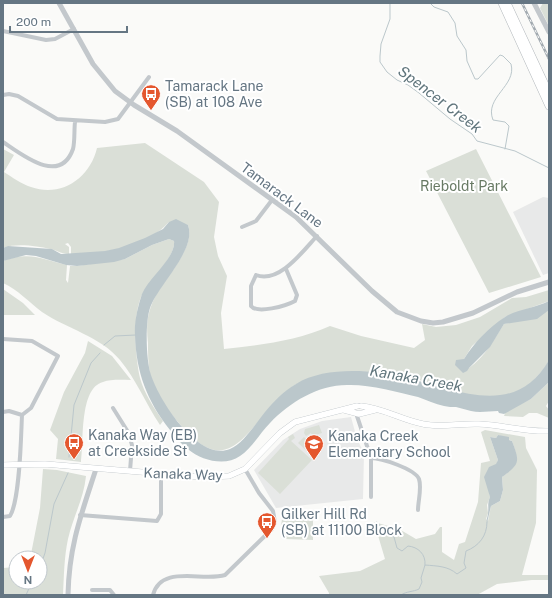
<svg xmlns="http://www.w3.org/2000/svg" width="552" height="598" viewBox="0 0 552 598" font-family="'Public Sans',sans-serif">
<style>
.built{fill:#e8e9e9}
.green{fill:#dadfd7;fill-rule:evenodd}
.water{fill:#bbc7cb}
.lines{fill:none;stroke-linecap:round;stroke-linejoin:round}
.stream{stroke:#bbc7cb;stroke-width:1}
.secondary-casing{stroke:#b3babf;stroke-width:6}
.trunk-casing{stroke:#b4b9bd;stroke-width:8}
.minor{stroke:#c3c8cc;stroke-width:4}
.tertiary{stroke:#c3c8cc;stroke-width:5}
.secondary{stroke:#fff;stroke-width:5.5}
.trunk{stroke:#fff;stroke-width:7}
.rail-casing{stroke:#a2aab0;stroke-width:2.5}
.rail{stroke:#fff;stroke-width:1;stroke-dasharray:3;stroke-linecap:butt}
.labels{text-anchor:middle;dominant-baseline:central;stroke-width:4;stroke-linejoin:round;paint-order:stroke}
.poi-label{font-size:14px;fill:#657683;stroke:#fff;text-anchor:start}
.park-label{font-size:14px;fill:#687a64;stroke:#fff}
.street-label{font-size:14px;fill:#657683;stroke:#fff}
.water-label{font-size:15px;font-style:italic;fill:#60757c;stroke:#fff}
</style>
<rect width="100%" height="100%" fill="#fafaf8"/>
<path class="built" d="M543,197L549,198V273L543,275L513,212Z
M351,417L357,439L364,453L363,499L276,508L254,470L283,440L300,429L322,421Z"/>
<path class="green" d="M543,3H549V26L540,8Z
M145,143L204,182L219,202L214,237L218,256L227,276L221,313L224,349C260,345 297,341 330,326L361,336L414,348L425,340L422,324L436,327L456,325L480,317L512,298L526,297L549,290V301L505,317L472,346L464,359L469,368C485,357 494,339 504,324L541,314L549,310C549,320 552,354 548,362C545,369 538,375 533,381C491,419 433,377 387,373C379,372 370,375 362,376C345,378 328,380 311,382C307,382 300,382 297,384C293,385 289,390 286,392C247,424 231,487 178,422C166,408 155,392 150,374C148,364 148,353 148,343C146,326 147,314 154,299C163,279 196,249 188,225L169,222C148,246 101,255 71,254V247L68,243L65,244L69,247V254C61,254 57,250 50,249C37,246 16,243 3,248V149L14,155L4,172C12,177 21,184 31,187C61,198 90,178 97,148Z
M476,149L541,277L489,293L426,171Z
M169,239L174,241C176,257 151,278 143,293C132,312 135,356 140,378C144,393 154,408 163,421L160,425C146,404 136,379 120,360C100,336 67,329 42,312C29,302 18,290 3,283V261C30,251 41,259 67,265L66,280L68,283L70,266H77L125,259L152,245Z
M3,289L23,303L35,315H3Z
M88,341L112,356L131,380C122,380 111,379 103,382C79,388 84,442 81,462L56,459L58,439L50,430L64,392L85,353Z
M549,382V401L546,406L549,410V418L537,413H529L523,417L504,416L506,411L531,399Z
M319,425L322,433L312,436L311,433L306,436L304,433L305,429Z
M485,430L525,437L526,448L537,470L536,523L522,575H549V580H532L497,584L477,595H329V593L319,576L360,571L385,559L374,522L399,529L416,539L435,534L440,527H442V552L454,560L459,544L465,542L478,502L481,463L490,461L481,432ZM498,435L512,441C519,461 519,464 502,477L503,490L500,501L491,506L488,521L486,519L488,513L487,505L490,497L489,491L498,460L490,437L496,438Z
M293,434L295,438L291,441L312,460L280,494L258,473L289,439L288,437Z
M304,437L314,447L308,452L298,443Z
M43,469L57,470L86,476C84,498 73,517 68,539C64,558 64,576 63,595H3V568L16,567V582H40V558H29L31,554L40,508Z
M282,519H313V540L286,539V527L281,526Z"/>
<path class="water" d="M176,219L188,225C197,250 158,285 150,308C145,323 146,361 151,375C159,400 198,462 230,449C243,444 256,423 265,412C274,401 284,391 296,384C325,366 372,370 404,377C455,389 515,420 549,360V382L531,399L504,414L499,413L498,411C489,411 480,413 471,411C466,410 461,408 456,407C452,407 448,407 444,406C435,404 427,400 418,397C398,392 368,384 347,385C318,385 290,402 270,423C260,433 252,448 240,456C225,467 201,460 189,450C181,445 176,436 170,430C147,401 136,372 135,335C134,322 138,306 142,294C149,277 176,258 174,241L169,239L152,245L125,259L114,262L77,266L66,265L36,256L26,255L3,261V248L8,246L52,249L61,254L105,251L119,248L145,238L163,229L169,222Z
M549,301V310L537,319L504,324L490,347L469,368L467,371L463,373L455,365L456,360L464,359C474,343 488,328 505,317C518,309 535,308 549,301Z
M498,435L509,437V440L512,441C520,462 520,464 502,477L503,490L500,501L491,506L487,523C486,518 488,517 488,513C489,506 487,504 490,497L484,477L489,467L496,464L498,460L490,437L496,438Z"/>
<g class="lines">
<path class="stream" d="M390,3V19L381,44L380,56V62L387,72L397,80L408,85L419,93L450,119L472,134L477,141L515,151L549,168
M430,3L434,7L448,12L455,23L457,36L466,50L467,61L475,79H478L500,55L503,56L511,64C517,86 484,97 493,120L505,122L509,126L505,149
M104,345L115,336L136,335
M69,457L74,405L91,363L100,353
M377,522L386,533L394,537L397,548L402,551L408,546C418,547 426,554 425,565
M40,567L45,553L54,504L68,473
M26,595L32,582
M401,595C407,591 413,592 419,589L422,582L421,578L425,565C437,566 448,566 457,574L466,568L464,563L466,551C479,546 487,536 487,522"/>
<defs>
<path id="secondary" d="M361,406C383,408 402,420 423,424C441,428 460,423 479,424C502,425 525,432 549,431
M344,410L359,414L375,410
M3,465L45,464L201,477L229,476L245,469L280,433L295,422L357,406"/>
<path id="trunk" d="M502,3L549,106
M507,3L549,93"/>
</defs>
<use href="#secondary" class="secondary-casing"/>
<use href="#trunk" class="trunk-casing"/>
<path class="minor" d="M3,31L46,40L55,39L74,29
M3,95L9,94L18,96L57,119L105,122L118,119L149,77
M3,142C21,154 60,186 73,149C75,141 74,130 75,122
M242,227L256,221L272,200
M256,275L251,286V306C257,314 286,306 295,301L297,295L286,269
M256,275C279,284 303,251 317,236
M3,339L32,341L58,356L31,408L22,415
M113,408L128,432L132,445L130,471
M3,412L9,411L22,415
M356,413L371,458V497
M371,458C381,458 415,469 419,479C422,488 418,501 418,510
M80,515L157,521L161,514V474
M3,517L10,516C20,500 21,436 22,415
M92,590H110L114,595
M153,595C161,564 203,582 225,575L272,529L275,522L273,511L259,493L245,469"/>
<path class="tertiary" d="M59,3L93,64L115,91L134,105L177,131L296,217L372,291L397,312L421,321L433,323L443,322L473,313L517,292L549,282
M534,3L549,32
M68,595C69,546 81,515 96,469"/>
<use href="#secondary" class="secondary"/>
<use href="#trunk" class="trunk"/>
<defs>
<path id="rail" d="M522,3L549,59"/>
</defs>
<use href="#rail" class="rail-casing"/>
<use href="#rail" class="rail"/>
</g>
<defs>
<symbol id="bus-pin" viewBox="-11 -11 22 30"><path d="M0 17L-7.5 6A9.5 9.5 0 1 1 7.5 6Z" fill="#e4572e" stroke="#fff"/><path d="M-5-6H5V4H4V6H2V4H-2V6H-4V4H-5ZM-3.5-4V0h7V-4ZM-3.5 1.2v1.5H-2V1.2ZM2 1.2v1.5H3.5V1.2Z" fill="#fff"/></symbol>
<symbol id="school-pin" viewBox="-11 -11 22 30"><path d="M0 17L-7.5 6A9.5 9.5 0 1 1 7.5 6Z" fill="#e4572e" stroke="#fff"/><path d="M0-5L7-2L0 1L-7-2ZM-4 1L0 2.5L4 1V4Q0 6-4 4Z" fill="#fff"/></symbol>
</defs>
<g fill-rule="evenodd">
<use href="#bus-pin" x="140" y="83" width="22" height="30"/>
<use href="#bus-pin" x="63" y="432" width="22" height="30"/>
<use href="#school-pin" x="303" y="433" width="22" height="30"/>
<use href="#bus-pin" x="256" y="511" width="22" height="30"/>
</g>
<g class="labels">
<g class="poi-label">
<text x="165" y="86">Tamarack Lane<tspan x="165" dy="16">(SB) at 108 Ave</tspan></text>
<text x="88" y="435">Kanaka Way (EB)<tspan x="88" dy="16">at Creekside St</tspan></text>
<text x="328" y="436">Kanaka Creek<tspan x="328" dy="16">Elementary School</tspan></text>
<text x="281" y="514">Gilker Hill Rd<tspan x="281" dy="16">(SB) at 11100 Block</tspan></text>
</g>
<g class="park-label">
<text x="464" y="186">Rieboldt Park</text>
</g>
<g class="street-label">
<text transform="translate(282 195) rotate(37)">Tamarack Lane</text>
<text transform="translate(183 474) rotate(2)">Kanaka Way</text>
</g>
<g class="water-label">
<text transform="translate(440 99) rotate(37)">Spencer Creek</text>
<text transform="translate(416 378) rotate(10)">Kanaka Creek</text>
</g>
</g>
<rect width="552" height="598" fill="none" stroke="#657683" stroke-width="8"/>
<g transform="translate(28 570) rotate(180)"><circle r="19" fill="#ffffff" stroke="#c1c8cd"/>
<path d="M0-3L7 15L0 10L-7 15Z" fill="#e4572e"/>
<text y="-6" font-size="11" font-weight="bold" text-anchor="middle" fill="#657683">N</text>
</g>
<path d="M10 26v6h117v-6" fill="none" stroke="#657683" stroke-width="2"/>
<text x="16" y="26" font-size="12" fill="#657683" stroke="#ffffff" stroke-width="3" paint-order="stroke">200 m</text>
</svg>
